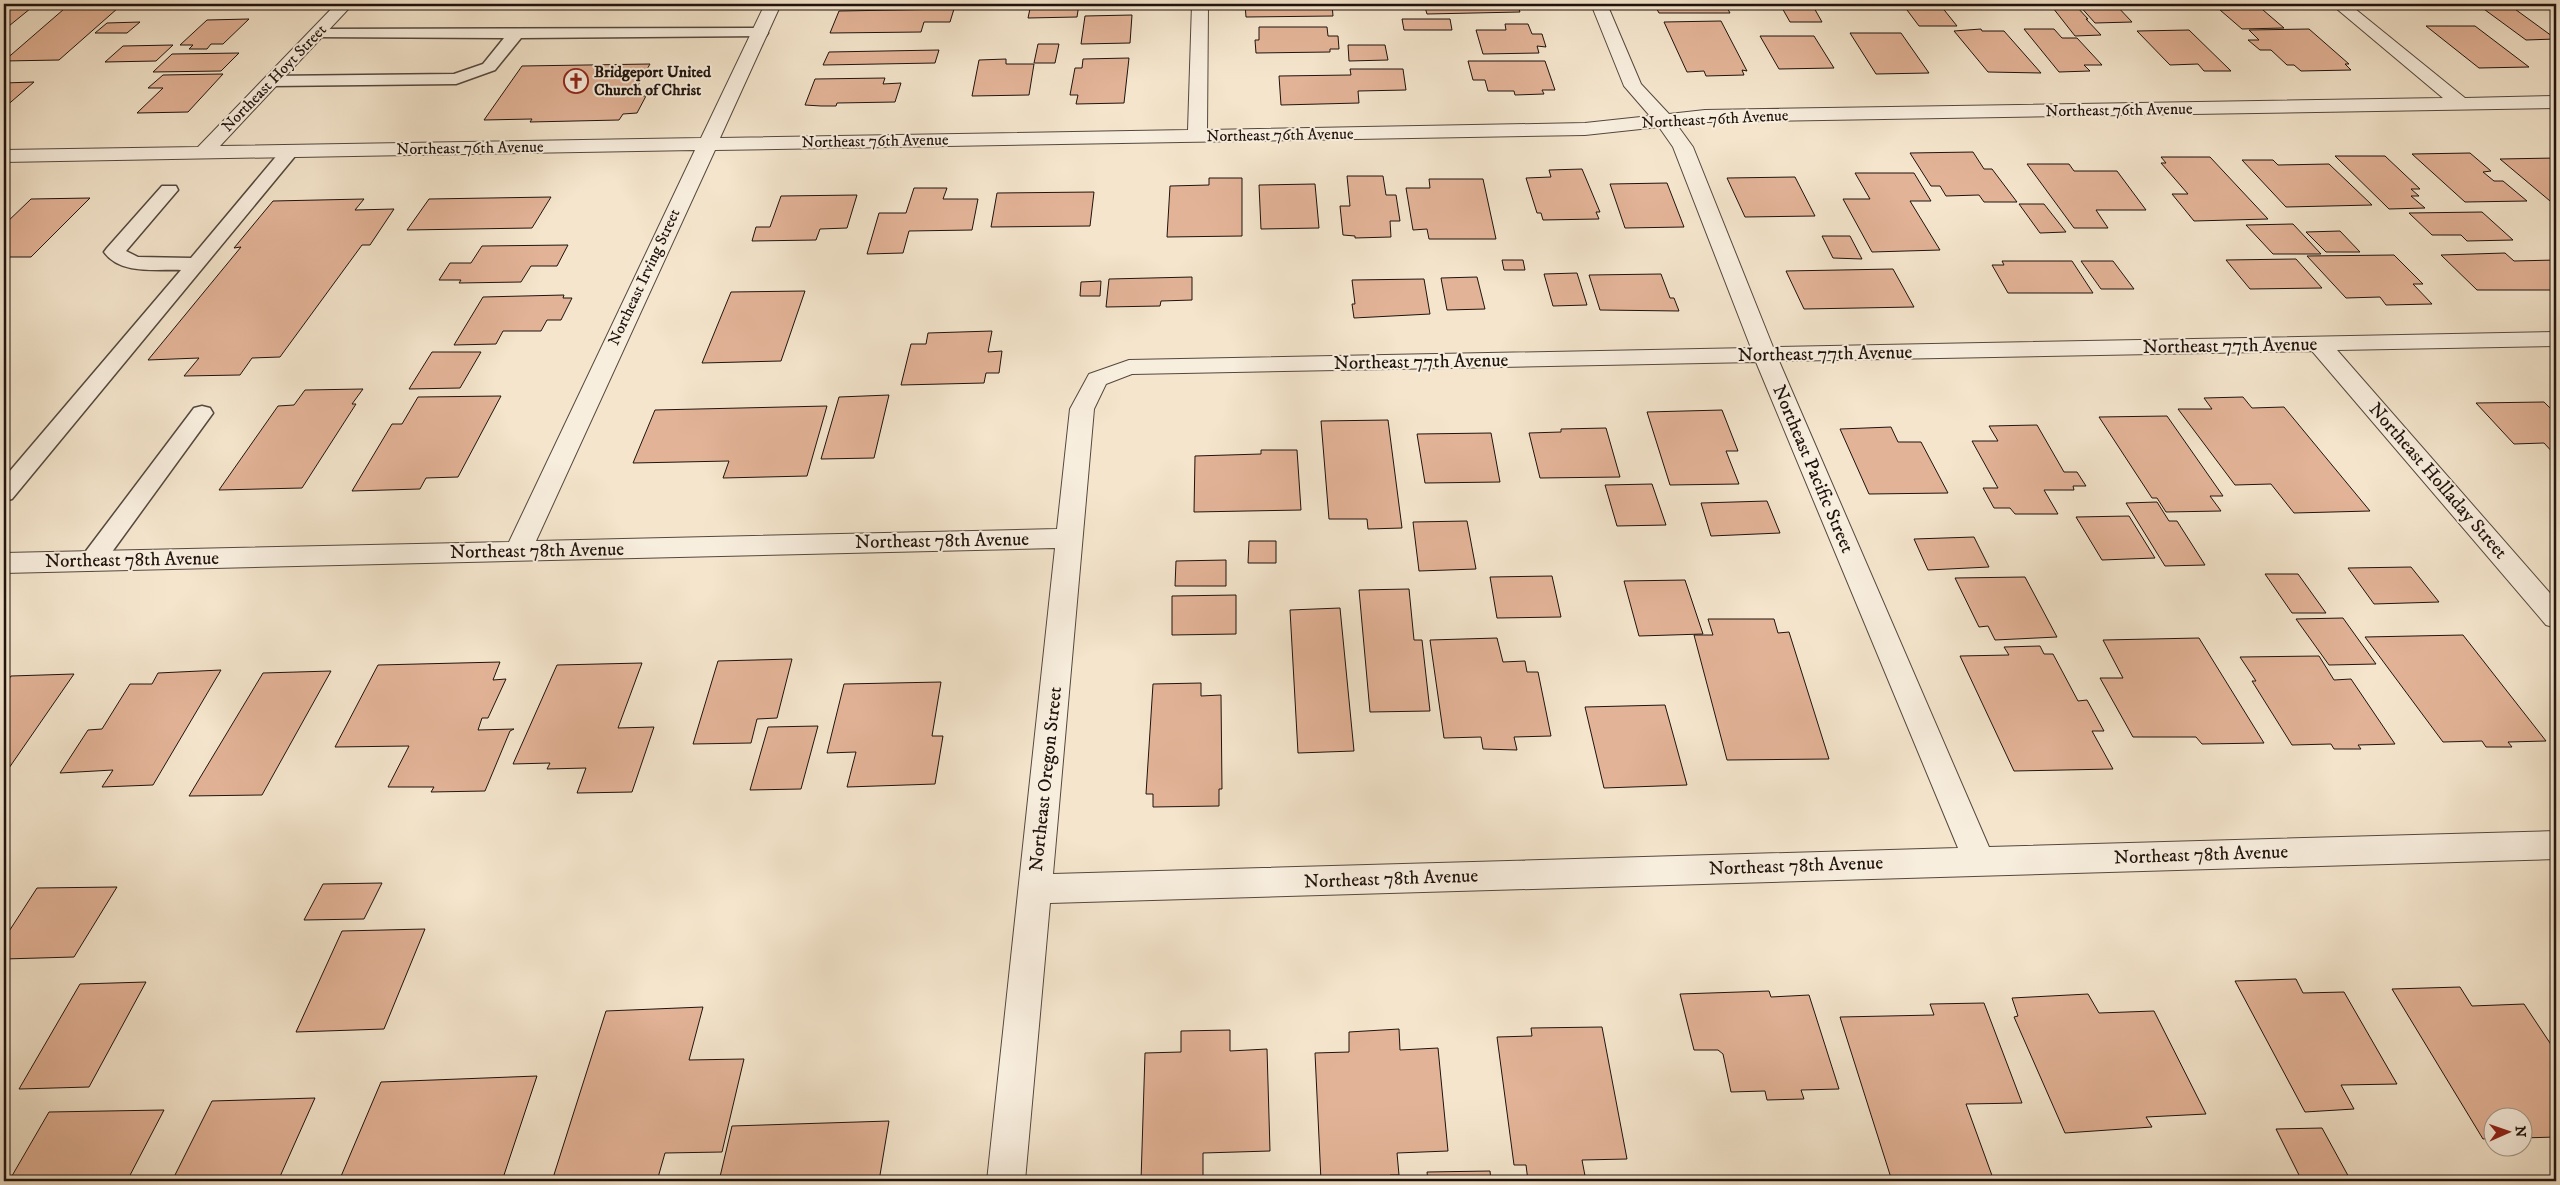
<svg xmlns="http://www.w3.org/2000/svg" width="2560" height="1185" viewBox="0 0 2560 1185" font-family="'IM FELL DW Pica',serif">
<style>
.building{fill:#e3b397;stroke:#1f130e}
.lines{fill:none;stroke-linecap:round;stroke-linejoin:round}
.service-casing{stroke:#54483e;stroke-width:3}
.minor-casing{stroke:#54483e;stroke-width:2}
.service{fill:#f8eede;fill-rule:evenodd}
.minor{fill:#f8eede;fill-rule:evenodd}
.labels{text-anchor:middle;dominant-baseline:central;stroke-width:4;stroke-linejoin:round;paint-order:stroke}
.far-poi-label{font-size:16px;font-weight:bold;fill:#1f130e;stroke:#f8eede;text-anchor:start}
.far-street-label{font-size:16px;fill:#1f130e;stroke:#f8eede}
.street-label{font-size:19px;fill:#1f130e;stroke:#f8eede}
</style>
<rect width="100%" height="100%" fill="#f4e5cc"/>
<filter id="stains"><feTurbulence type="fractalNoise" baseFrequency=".004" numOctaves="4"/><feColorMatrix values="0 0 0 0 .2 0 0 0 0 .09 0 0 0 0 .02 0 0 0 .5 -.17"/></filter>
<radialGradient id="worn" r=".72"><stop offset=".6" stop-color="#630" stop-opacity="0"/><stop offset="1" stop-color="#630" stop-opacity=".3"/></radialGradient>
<path class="building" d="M4,4H36L4,30Z
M639,4H702L700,7L688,9H635Z
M846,4H947L845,5Z
M1031,4H1079L1077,17L1028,18Z
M1245,4H1332L1333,16L1246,17Z
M1424,4H1517L1520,12L1427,14Z
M1654,4H1725L1730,13H1659Z
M2078,4H2115L2132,22L2095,23Z
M2224,4H2256L2284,28L2242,29L2220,10H2230Z
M2477,4H2508L2556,39L2526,40Z
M1781,6H1813L1822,22H1790Z
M1904,6H1941L1957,26H1919Z
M2077,7L2088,19H2086L2101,35L2075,36L2053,8Z
M118,8L59,60L4,61L64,9Z
M954,9L950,22H924L921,32L830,33L839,11Z
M1132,15L1130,43L1081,44L1085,16Z
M249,19L223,44H211L207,49H189L193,45H180L207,20Z
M1402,19H1450L1452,30H1404Z
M1721,21L1747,71L1742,70L1744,75L1706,76L1704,71L1687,72L1664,22Z
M140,22L127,33H95L107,23Z
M1505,24H1528L1532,34H1542L1546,47L1537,46L1539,53L1483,54L1476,30H1506Z
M2426,26H2475L2529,67L2479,68Z
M1259,27H1327L1328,36H1338L1339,49H1330V52L1256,53L1255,40H1259Z
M1981,29L1982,31H2004L2041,73L1988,72L1954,31Z
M2024,29H2054L2062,38H2077L2102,65H2084L2090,71L2059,72Z
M2309,29L2349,64H2345L2351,70L2301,71L2294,65H2287L2271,50H2260L2248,40H2259L2249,30Z
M2189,30L2231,71H2204L2198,64L2170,65L2137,31Z
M1850,33H1901L1929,73L1876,74Z
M1760,36H1814L1834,68L1779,69Z
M1038,44H1059L1055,63H1034Z
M173,45L156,61L105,62L123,46Z
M1348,45H1385L1388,60L1349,61Z
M939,50L935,63L823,65L829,52Z
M239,53L221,71L153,72L172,54Z
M1129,58L1124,103L1076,104L1078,95H1070L1075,68H1082L1083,59Z
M1006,59V64H1034L1029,95L972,96L979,60Z
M1468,61H1545L1555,90H1542L1544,94L1515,95L1514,91H1488L1485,80H1473Z
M650,64L632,96H646L637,113L623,114L619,120L530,122L532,119L484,120L522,66Z
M1350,69H1403L1406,90L1358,91L1359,103L1281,105L1279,76L1351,75Z
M223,74L188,112L137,113L163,88H148L163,75Z
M885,78L883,84L901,83L895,102L837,103L836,106H821L805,105L815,79Z
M34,82L4,108V83Z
M1973,152L1984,169H1992L2017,202H1984L1979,195L1946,196L1940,186H1931L1910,153Z
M2470,153L2491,171L2483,172L2494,181H2503L2527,201L2465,202L2412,154Z
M2335,156H2385L2420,189H2411L2419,196H2411L2425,208L2389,209Z
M2161,157H2210L2268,219L2194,221L2172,194H2188L2161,163H2166Z
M2556,158V206L2500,159Z
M2242,160H2273L2278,165L2329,164L2372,205L2286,207Z
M2027,164H2069L2074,171H2117L2146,210H2096L2108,228H2074Z
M1582,169L1600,212H1596L1599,219L1543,220L1541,213H1537L1526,178L1551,177L1549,170Z
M1855,173H1914L1931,201H1910L1940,250L1872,252L1843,199H1870Z
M1347,176H1383L1386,195H1396L1400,221H1390L1391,237L1355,238V236L1343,235L1340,206H1350Z
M1795,177L1815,216L1745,217L1727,178Z
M1209,178H1242V236L1167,237L1170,186L1209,185Z
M1429,179H1483L1496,239H1429L1427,229L1413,230L1406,188H1430Z
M1667,183L1684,227L1625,228L1610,184Z
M1315,184L1319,228L1261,229L1259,185Z
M914,188H947L943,199H978L972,230L909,231L903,253L867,254L879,213H906Z
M1094,192L1090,226L991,227L997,193Z
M857,195L847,228L820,229L816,240L752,241L756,227H770L781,196Z
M551,197L532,228L407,230L429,199Z
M90,198L31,257H4V225L31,199Z
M364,199L355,210L394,209L370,245H362L280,357L252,358L240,375L184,376L199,358L148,360L241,247L234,248L273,201Z
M2019,204H2044L2066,232L2040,233Z
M2482,212L2513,240L2467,241L2461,235H2432L2409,213Z
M2293,224L2321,254H2273L2246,225Z
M2340,231L2360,252H2326L2306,232Z
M1822,236H1850L1862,259L1833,258Z
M568,245L557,266H531L521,282L459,283L461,280H439L450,263H471L482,246Z
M2505,253L2514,261L2556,260V290H2477L2441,255Z
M2394,255L2423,284H2413L2432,304L2386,305L2380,297L2346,298L2307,256Z
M2296,259L2322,288L2250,289L2226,260Z
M1502,260H1523L1525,270H1504Z
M2002,261H2072L2093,293H2008L1992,265H2004Z
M2081,261H2113L2134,289H2101Z
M1893,269L1914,307L1804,309L1786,271Z
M1577,273L1587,305L1553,306L1544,274Z
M1661,274L1670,298H1674L1679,311L1600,310L1589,275Z
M1192,277V300L1161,301L1160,306L1106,307L1109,279Z
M1477,277L1485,309L1447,310L1441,278Z
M1424,279L1430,314L1354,318L1352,304H1355L1352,280Z
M1101,281L1100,296H1080L1081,282Z
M805,291L781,361L702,363L731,292Z
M564,295L563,298H572L561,320H547L541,331H503L496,344L454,345L483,297Z
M992,331L988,352L1002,351L999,373H986L984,383L901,385L911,344H926L928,333Z
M432,352H481L460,388L409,389Z
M363,389L352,404H356L302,488L219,490L278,406L294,405L305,390Z
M889,395L874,458L821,459L839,397Z
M501,396L458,477L426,478L420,489L352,491L392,424H402L418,397Z
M2243,397L2252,408L2284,407L2370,511L2294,513L2271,484L2235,485L2178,409H2212L2204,398Z
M2544,402L2556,414V456L2544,443L2514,444L2476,403Z
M827,406L807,476L723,478L729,461L633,463L655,410Z
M1722,410L1738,451H1726L1739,484L1670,485L1647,412Z
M2167,416L2223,496H2210L2221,511L2166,512L2157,498H2152L2099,417Z
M1388,420L1402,528L1368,529L1367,519H1329L1321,421Z
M2037,425L2064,472H2077L2086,486H2073L2074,490H2044L2058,514H2015L2010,508H1994L1983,488H1998L1972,441H1998L1989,426Z
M1891,427L1898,442H1921L1948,493L1869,494L1840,429Z
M1606,428L1620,477L1540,478L1529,433L1561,432V429Z
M1491,433L1500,482L1425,483L1417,434Z
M1261,450H1297L1301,510L1194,512L1195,456L1261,454Z
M1652,484L1666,525L1617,526L1605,485Z
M1767,501L1780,533L1711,536L1701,503Z
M2157,502L2169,521H2177L2205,565L2165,566L2126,503Z
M2129,516L2155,558L2102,560L2076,517Z
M1467,521L1476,569L1419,571L1413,522Z
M1974,537L1989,567L1928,570L1914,539Z
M1249,541H1276V563H1248Z
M1226,560V586H1175L1176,561Z
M2411,567L2439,602L2374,604L2348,568Z
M2265,574H2298L2326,613H2292Z
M1552,576L1561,617L1497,618L1490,577Z
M2025,577L2057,637L1995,640L1988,626L1979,627L1955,578Z
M1685,580L1703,634L1639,636L1624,581Z
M1409,589L1414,640H1422L1430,711L1370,712L1359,590Z
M1236,595V634L1172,635V596Z
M1340,608L1354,751L1298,753L1290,610Z
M2343,618L2376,664L2329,665L2296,619Z
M1708,619H1774L1778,633L1789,632L1829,759L1727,760L1694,635H1713Z
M2463,635L2546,741L2508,742L2512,747H2486L2482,741L2443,742L2365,637Z
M1497,638L1503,662L1525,661L1527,672H1538L1551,736L1514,737L1517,750L1483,749L1481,737L1444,738L1430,640Z
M2199,638L2264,743L2202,744L2196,737H2133L2100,678H2123L2103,640Z
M2040,646L2044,654H2053L2078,701L2087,700L2104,731H2092L2113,769L2014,771L1960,656L2009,655L2004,647Z
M2319,656L2334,680L2351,679L2395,744L2358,745L2361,749H2334L2331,744L2292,745L2252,681H2256L2240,657Z
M792,659L777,718L757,719L751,743L693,744L718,661Z
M500,662L493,680L506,679L488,718H482L478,730L514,729L510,731L485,791L431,792L434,787H388L409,746L335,747L378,665Z
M642,663L618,728L654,727L632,792L577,793L586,768L547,769L550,763L513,764L557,665Z
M221,670L153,785L102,787L113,770L60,773L88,730L102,729L130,684H152L158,673Z
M331,671L262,795L189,796L263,673Z
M74,674L9,768H4V686L11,676Z
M941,682L932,736H943L935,784L847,787L856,752L827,753L844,684Z
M1201,683V696L1221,695L1222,789H1219V806L1153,807V794H1146L1153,684Z
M1665,705L1687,785L1604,788L1585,707Z
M818,726L801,789L750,790L768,727Z
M382,883L364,919L304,920L323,884Z
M117,887L74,957L4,959V939L37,888Z
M425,929L384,1029L296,1032L342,931Z
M2296,979L2303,993L2344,992L2397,1084L2341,1085L2354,1109L2305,1112L2235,981Z
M146,982L89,1087L19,1089L80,984Z
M2460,987L2472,1006L2524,1004L2556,1052V1137L2522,1138V1118H2492V1138L2483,1139L2392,989Z
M1769,991L1771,997L1809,995L1839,1089L1801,1090L1804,1099L1767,1100L1765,1091L1731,1092L1723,1054L1718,1050H1694L1680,994Z
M2088,994L2099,1013L2154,1011L2206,1114L2146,1117L2152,1127L2065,1133L2014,1017L2018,1016L2012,998Z
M1984,1003L2022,1103L1966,1104L1994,1181H1892L1840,1017L1934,1015L1930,1004Z
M703,1007L689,1060L744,1059L722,1152L665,1153L657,1181H552L606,1011Z
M1602,1027L1627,1159L1582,1160L1586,1181H1528L1526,1165H1514L1497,1037L1532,1036L1531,1028Z
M1399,1029L1400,1050L1438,1048L1448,1151L1397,1153L1399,1175H1390L1391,1181H1321L1315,1053L1349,1052V1032Z
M1230,1030V1051L1267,1049L1270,1151L1203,1153V1180L1141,1181L1145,1053L1181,1052V1031Z
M537,1076L502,1181H339L381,1082Z
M315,1098L278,1181H172L212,1101Z
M164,1110L127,1181H9L49,1112Z
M889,1121L879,1181H719L732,1126Z
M2322,1128L2351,1181H2302L2276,1129Z
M1490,1171L1491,1181H1428L1427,1172Z"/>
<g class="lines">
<defs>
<path id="service" d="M760,28L766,30L768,33L766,36L521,38L495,70L456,84L271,86L263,81L271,76L454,74L483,64L504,38L311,37L309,34L311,31L317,29Z
M290,146L296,147L299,151L296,155L12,499L4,501V478L181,270C157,269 120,275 104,252L107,248L162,186H176L178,190L126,251L138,257L191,258L284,147Z
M202,406L210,408L213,413L101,567L92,570L83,567L80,561L83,555L194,408Z"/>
<path id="minor" d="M336,4H353L220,146L701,138L765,4H781L720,138L1188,130L1192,4H1208L1207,130L1585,123L1650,116L1624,86L1591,4H1607L1641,84L1669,114L1705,110L2443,98L2331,4H2349L2465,98L2556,96V108L1705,122L1677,125L1693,147L1773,347L2556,332V346L2337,350L2556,600V628L2546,625L2312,351L1779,361L1989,847L2556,831V859L1050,903L1025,1181H987L1055,548L4,573V553L509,542L695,150L4,162V150L198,147ZM1659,127L1673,147L1751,348L1129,360L1089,374L1070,409L1057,529L536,541L715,150L1585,135ZM1756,362L1958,848L1053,874L1094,409L1106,384L1132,374Z"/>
</defs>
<use href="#service" class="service-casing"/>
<use href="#minor" class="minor-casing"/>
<use href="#service" class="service"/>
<use href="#minor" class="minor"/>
</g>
<defs>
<symbol id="church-ring" viewBox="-11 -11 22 22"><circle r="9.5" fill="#f8eede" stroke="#8f2418" stroke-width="1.5"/><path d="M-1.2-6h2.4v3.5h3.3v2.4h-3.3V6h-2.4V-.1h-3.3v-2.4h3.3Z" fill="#8f2418"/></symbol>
</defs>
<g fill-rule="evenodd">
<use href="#church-ring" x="562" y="67" width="28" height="28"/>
</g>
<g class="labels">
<g class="far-poi-label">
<text x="594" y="72">Bridgeport United<tspan x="594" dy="18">Church of Christ</tspan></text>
</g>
<g class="far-street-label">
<text transform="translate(274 78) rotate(-46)">Northeast Hoyt Street</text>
<text transform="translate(2119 110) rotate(-1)">Northeast 76th Avenue</text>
<text transform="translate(1715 119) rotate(-3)">Northeast 76th Avenue</text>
<text transform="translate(1280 135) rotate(-1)">Northeast 76th Avenue</text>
<text transform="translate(875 141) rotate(-1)">Northeast 76th Avenue</text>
<text transform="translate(470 148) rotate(-1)">Northeast 76th Avenue</text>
<text transform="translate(644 277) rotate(-65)">Northeast Irving Street</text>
</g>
<g class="street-label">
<text transform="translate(2230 346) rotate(-1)">Northeast 77th Avenue</text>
<text transform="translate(1825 354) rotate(-1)">Northeast 77th Avenue</text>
<text transform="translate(1421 362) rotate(-1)">Northeast 77th Avenue</text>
<text transform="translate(1813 469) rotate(67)">Northeast Pacific Street</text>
<text transform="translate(2438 481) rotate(49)">Northeast Holladay Street</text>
<text transform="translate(942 541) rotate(-1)">Northeast 78th Avenue</text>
<text transform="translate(537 551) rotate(-1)">Northeast 78th Avenue</text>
<text transform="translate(132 560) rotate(-1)">Northeast 78th Avenue</text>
<text transform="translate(1046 779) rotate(-84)">Northeast Oregon Street</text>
<text transform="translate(2201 855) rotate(-2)">Northeast 78th Avenue</text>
<text transform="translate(1796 866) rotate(-2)">Northeast 78th Avenue</text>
<text transform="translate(1391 879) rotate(-2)">Northeast 78th Avenue</text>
</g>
</g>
<rect width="2560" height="1185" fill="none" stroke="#f4e5cc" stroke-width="20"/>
<rect x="5" y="5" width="2550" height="1175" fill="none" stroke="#1f130e" stroke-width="2.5"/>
<rect x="10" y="10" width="2540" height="1165" fill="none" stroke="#1f130e"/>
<g transform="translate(2508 1132) rotate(88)"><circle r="24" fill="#f8eede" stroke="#a1968b"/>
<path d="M0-4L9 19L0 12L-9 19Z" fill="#8f2418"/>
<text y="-8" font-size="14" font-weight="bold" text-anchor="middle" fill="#1f130e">N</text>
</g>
<rect width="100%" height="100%" filter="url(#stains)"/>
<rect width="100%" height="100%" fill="url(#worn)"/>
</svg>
